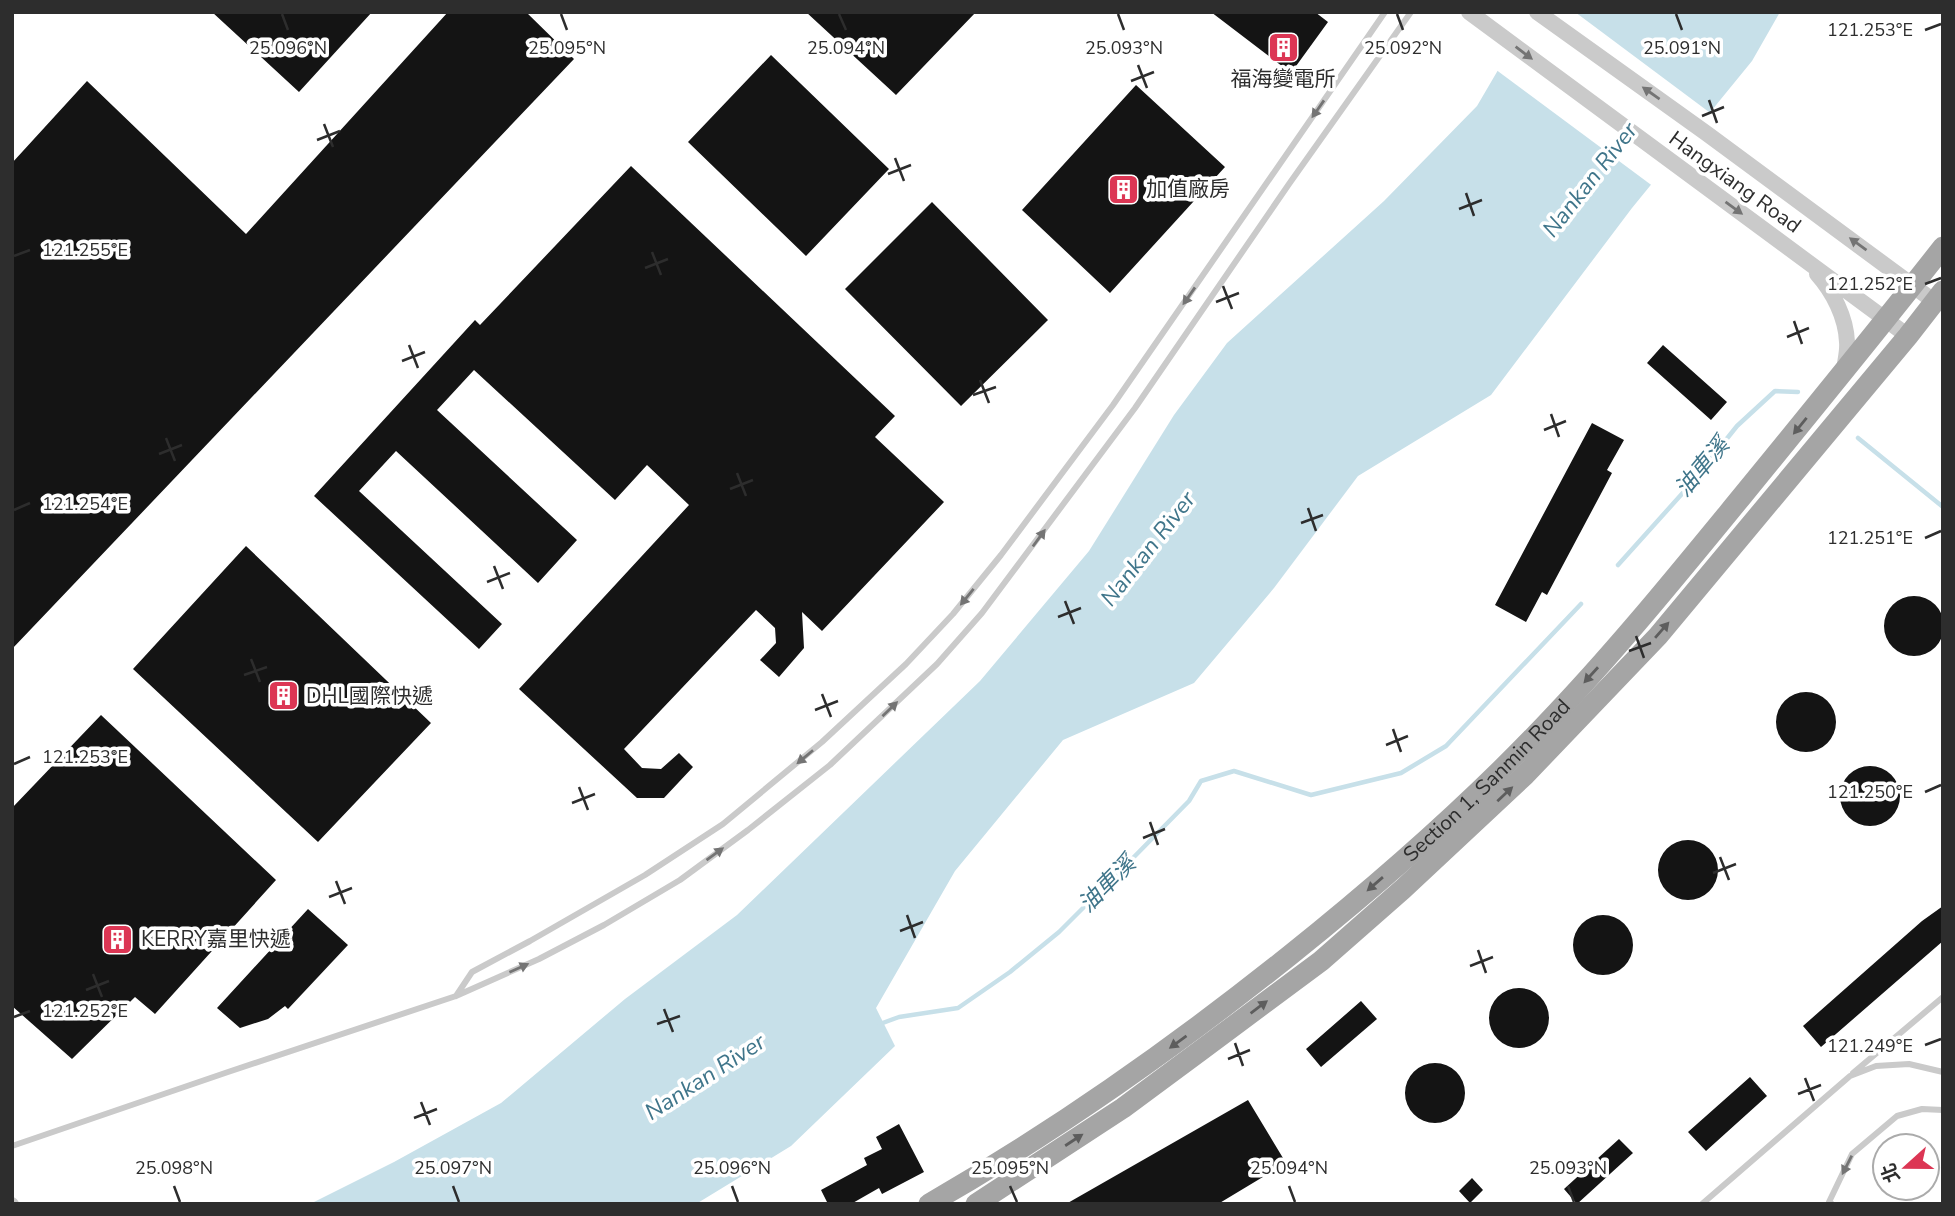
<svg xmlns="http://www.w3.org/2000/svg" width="1955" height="1216" viewBox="0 0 1955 1216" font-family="'Nunito Sans','Noto Sans TC',sans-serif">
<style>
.water{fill:#c7e0e9}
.pier{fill:#fff}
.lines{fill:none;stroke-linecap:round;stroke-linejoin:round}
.stream{stroke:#c7e0e9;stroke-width:4.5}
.building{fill:#141414}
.service{stroke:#cacaca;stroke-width:6}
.minor{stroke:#cacaca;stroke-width:12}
.tertiary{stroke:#cacaca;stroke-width:16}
.primary{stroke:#a5a5a5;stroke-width:21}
.oneway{fill:#747474}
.oneway2{fill:#5d5d5d}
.ticks{fill:none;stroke:#2d2d2d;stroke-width:2.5}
.labels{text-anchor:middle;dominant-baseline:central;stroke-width:7;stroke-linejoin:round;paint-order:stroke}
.poi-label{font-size:21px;fill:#2d2d2d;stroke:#fff;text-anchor:start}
.street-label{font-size:21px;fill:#2d2d2d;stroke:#fff}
.water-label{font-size:23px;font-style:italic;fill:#3f758a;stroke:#fff}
.ticks-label{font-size:18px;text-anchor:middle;fill:#2d2d2d;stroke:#fff;stroke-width:7;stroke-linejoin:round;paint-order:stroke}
</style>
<rect width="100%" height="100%" fill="#fff"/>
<path class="water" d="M1532,12H1780L1752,61L1632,208L1491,395L1358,476L1274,588L1194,683L1063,740L955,871L876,1008L895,1046L791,1146L696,1204H310L394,1162L501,1103L625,999L737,915L980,681L1089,551L1174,415L1227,343L1384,201L1477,106Z"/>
<path class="pier" d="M1528,12H1575L1713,115L1654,187L1495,69Z"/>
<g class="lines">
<path class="stream" d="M1858,438L1943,507
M1618,565L1689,486L1737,426L1775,391L1798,392
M880,1024L899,1017L958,1008L1010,972L1059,932L1131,860L1189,801L1201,781L1234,771L1311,795L1401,773L1446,746L1581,604"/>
</g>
<path class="building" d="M212,12H372L299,92Z
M448,12H526L574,59L12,649V163L87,81L246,234Z
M806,12H976L896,95Z
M1211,12H1315L1328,22L1291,73Z
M771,55L889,169L806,256L688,142Z
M1136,85L1225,167L1110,293L1022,210Z
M631,166L895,416L875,437L944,502L822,631L802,612L804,648L779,677L760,660L776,643L775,628L756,610L624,749L642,768L661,769L679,753L693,767L664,798H637L519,689L689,505L647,465L615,500L474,370L437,410L577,540L538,583L396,451L359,491L502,624L479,649L314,496L475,320L480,325Z
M932,202L1048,320L961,406L845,289Z
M1663,345L1727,402L1711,420L1647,363Z
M1592,423L1624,440L1607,470L1612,473L1547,595L1542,592L1526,622L1495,605Z
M246,546L431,723L318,842L133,669Z
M1884 626a30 30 0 1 1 60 0a30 30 0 1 1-60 0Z
M1776 722a30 30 0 1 1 60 0a30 30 0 1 1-60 0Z
M101,715L276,880L155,1014L135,997L72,1059L12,1006V808Z
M1840 796a30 30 0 1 1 60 0a30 30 0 1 1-60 0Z
M1658 870a30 30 0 1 1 60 0a30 30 0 1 1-60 0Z
M1943,906V941L1821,1047L1803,1026L1922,921Z
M308,909L348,945L288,1009L285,1006L268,1019L240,1028L217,1008Z
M1573 945a30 30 0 1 1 60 0a30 30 0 1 1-60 0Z
M1489 1018a30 30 0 1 1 60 0a30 30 0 1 1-60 0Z
M1361,1001L1377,1019L1321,1067L1306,1049Z
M1405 1093a30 30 0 1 1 60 0a30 30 0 1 1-60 0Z
M1750,1077L1767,1096L1706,1151L1688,1132Z
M1248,1100L1286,1163L1218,1204H1066Z
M899,1124L924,1172L882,1194L879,1188L851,1204H828L821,1190L867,1165L864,1158L882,1149L876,1137Z
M1619,1139L1633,1153L1577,1204L1564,1189Z
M1472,1178L1483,1190L1470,1203L1459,1191Z"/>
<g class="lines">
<path class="service" d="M456,996L472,972L530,941L645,875L723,824L822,742L906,664L953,614L1001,555L1113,405L1385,12
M1853,1073L1943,997
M12,1146L228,1072L456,996L539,959L604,925L680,880L748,830L830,765L937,664L982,613L1135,408L1289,184L1411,12
M1702,1204L1850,1076L1876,1066L1909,1064L1943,1072
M1832,1204L1829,1202L1852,1154L1897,1116L1922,1109L1943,1110"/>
<path class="minor" d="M12,1203L13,1204"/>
<path class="tertiary" d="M1469,12L1908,336
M1537,12L1706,133L1935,302
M1817,274C1833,292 1846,317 1847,342C1848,351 1845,361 1844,370"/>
<g class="primary">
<path id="s1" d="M929,1204C1056,1131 1175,1047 1289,956C1379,884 1466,808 1545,725C1616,651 1679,573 1743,495C1810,413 1877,331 1943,247"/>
<path d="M976,1204L1123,1108L1200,1051L1321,961L1403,889L1525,775L1658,636L1908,336L1943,291"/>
</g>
</g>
<defs><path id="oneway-solid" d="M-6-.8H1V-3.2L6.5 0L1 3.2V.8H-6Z" transform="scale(1.75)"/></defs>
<g class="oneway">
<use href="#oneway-solid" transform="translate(1524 53) rotate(37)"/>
<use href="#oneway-solid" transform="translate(1651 93) rotate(-145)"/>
<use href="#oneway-solid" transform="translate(1318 109) rotate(125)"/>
<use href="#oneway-solid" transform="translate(1734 208) rotate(36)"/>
<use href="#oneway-solid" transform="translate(1858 244) rotate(-144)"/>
<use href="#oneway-solid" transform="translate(1189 296) rotate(125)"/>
<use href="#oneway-solid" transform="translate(1039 538) rotate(-54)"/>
<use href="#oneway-solid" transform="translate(967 597) rotate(129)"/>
<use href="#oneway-solid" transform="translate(890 709) rotate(-44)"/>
<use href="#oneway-solid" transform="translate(805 757) rotate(140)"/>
<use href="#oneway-solid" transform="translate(715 854) rotate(-36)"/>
<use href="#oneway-solid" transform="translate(519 968) rotate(-24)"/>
<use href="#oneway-solid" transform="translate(1847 1165) rotate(117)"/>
</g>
<g class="oneway2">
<use href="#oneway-solid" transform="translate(1800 426) rotate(129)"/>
<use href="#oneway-solid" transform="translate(1662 630) rotate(-49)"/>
<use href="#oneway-solid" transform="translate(1591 675) rotate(132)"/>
<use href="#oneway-solid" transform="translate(1505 794) rotate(-43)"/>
<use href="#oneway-solid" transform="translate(1375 884) rotate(139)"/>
<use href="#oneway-solid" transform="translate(1259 1007) rotate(-37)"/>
<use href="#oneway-solid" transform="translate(1178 1042) rotate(144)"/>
<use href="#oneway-solid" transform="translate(1074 1140) rotate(-33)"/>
</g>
<path class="ticks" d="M282,14L288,30M561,14L567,30M839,14L846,30M1118,14L1124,30M1397,14L1403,30M1676,14L1682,30M1925,30L1941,24M1138,65L1147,88M1131,81L1154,72M1709,100L1717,123M1702,116L1724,107M324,124L333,147M317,140L340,131M895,158L904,181M888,174L911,165M1466,193L1474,216M1459,209L1482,200M652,252L661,275M14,256L30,250M645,268L668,259M1925,284L1941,278M1223,286L1232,309M1216,302L1239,293M1794,321L1802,344M1787,337L1809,328M409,345L418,368M402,361L425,352M980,380L989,403M973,395L996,387M1551,414L1559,437M1544,430L1566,421M166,438L175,461M159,454L182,445M737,473L746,496M730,489L753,480M1308,508L1316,531M14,510L30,503M1301,523L1323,515M1925,538L1941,531M494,566L503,589M487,582L510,573M1065,601L1074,624M1058,617L1081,608M1636,636L1644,658M1629,651L1651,643M251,659L260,682M244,675L267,667M822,694L831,717M815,710L838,701M1393,729L1401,752M1386,745L1408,736M14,764L30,757M579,787L588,810M1925,792L1941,785M572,803L595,794M1150,822L1158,845M1143,838L1165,829M1720,857L1729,880M1713,873L1736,864M336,881L345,904M329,897L352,888M907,915L915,938M900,931L923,922M1478,950L1486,973M1470,966L1493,957M93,974L102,997M86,990L109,981M664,1009L673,1032M14,1017L30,1011M657,1024L680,1016M1235,1043L1243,1066M1925,1045L1941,1039M1228,1059L1250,1050M1805,1078L1814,1101M1798,1094L1821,1085M421,1102L430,1125M414,1118L437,1109M174,1186L180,1202M453,1186L459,1202M732,1186L738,1202M1010,1186L1017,1202M1289,1186L1295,1202M1568,1186L1574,1202"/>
<defs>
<symbol id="building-square" viewBox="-11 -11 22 22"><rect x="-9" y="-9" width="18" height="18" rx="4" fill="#dc3654" stroke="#fff"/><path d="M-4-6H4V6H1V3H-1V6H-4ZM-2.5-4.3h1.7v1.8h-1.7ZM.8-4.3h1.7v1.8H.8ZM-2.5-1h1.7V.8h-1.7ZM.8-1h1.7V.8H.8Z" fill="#fff"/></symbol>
</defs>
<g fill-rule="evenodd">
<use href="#building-square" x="1266" y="30" width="35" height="35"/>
<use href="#building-square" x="1106" y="172" width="35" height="35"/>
<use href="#building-square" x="266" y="678" width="35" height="35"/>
<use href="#building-square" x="100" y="922" width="35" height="35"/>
</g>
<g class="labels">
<g class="poi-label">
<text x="1283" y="79" text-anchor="middle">福海變電所</text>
<text x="1146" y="189">加值廠房</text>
<text x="306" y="696">DHL國際快遞</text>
<text x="141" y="939">KERRY嘉里快遞</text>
</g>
<g class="street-label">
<text transform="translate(1735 182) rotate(36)">Hangxiang Road</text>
<text stroke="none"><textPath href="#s1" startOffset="702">Section 1, Sanmin Road</textPath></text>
</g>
<g class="water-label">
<text transform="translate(1590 180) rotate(-52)">Nankan River</text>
<text transform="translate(1702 467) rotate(-50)">油車溪</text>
<text transform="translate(1148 549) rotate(-52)">Nankan River</text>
<text transform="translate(1107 884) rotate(-45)">油車溪</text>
<text transform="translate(705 1077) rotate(-33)">Nankan River</text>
</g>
</g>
<g class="ticks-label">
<text x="1870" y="36">121.253°E</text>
<text x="288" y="54">25.096°N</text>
<text x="567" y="54">25.095°N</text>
<text x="846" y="54">25.094°N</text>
<text x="1124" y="54">25.093°N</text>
<text x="1403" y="54">25.092°N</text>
<text x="1682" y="54">25.091°N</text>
<text x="85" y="256">121.255°E</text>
<text x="1870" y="290">121.252°E</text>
<text x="85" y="510">121.254°E</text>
<text x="1870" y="544">121.251°E</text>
<text x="85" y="763">121.253°E</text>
<text x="1870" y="798">121.250°E</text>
<text x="85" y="1017">121.252°E</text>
<text x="1870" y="1052">121.249°E</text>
<text x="174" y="1174">25.098°N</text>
<text x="453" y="1174">25.097°N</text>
<text x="732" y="1174">25.096°N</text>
<text x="1010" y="1174">25.095°N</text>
<text x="1289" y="1174">25.094°N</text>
<text x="1568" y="1174">25.093°N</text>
</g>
<rect width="1955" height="1216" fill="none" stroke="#2d2d2d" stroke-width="28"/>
<g transform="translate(1906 1167) rotate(249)"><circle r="33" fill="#ffffff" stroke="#ababab" stroke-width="2"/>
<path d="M0-5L12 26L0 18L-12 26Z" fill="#dc3654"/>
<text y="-10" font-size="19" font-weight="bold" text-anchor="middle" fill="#2d2d2d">北</text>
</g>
</svg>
